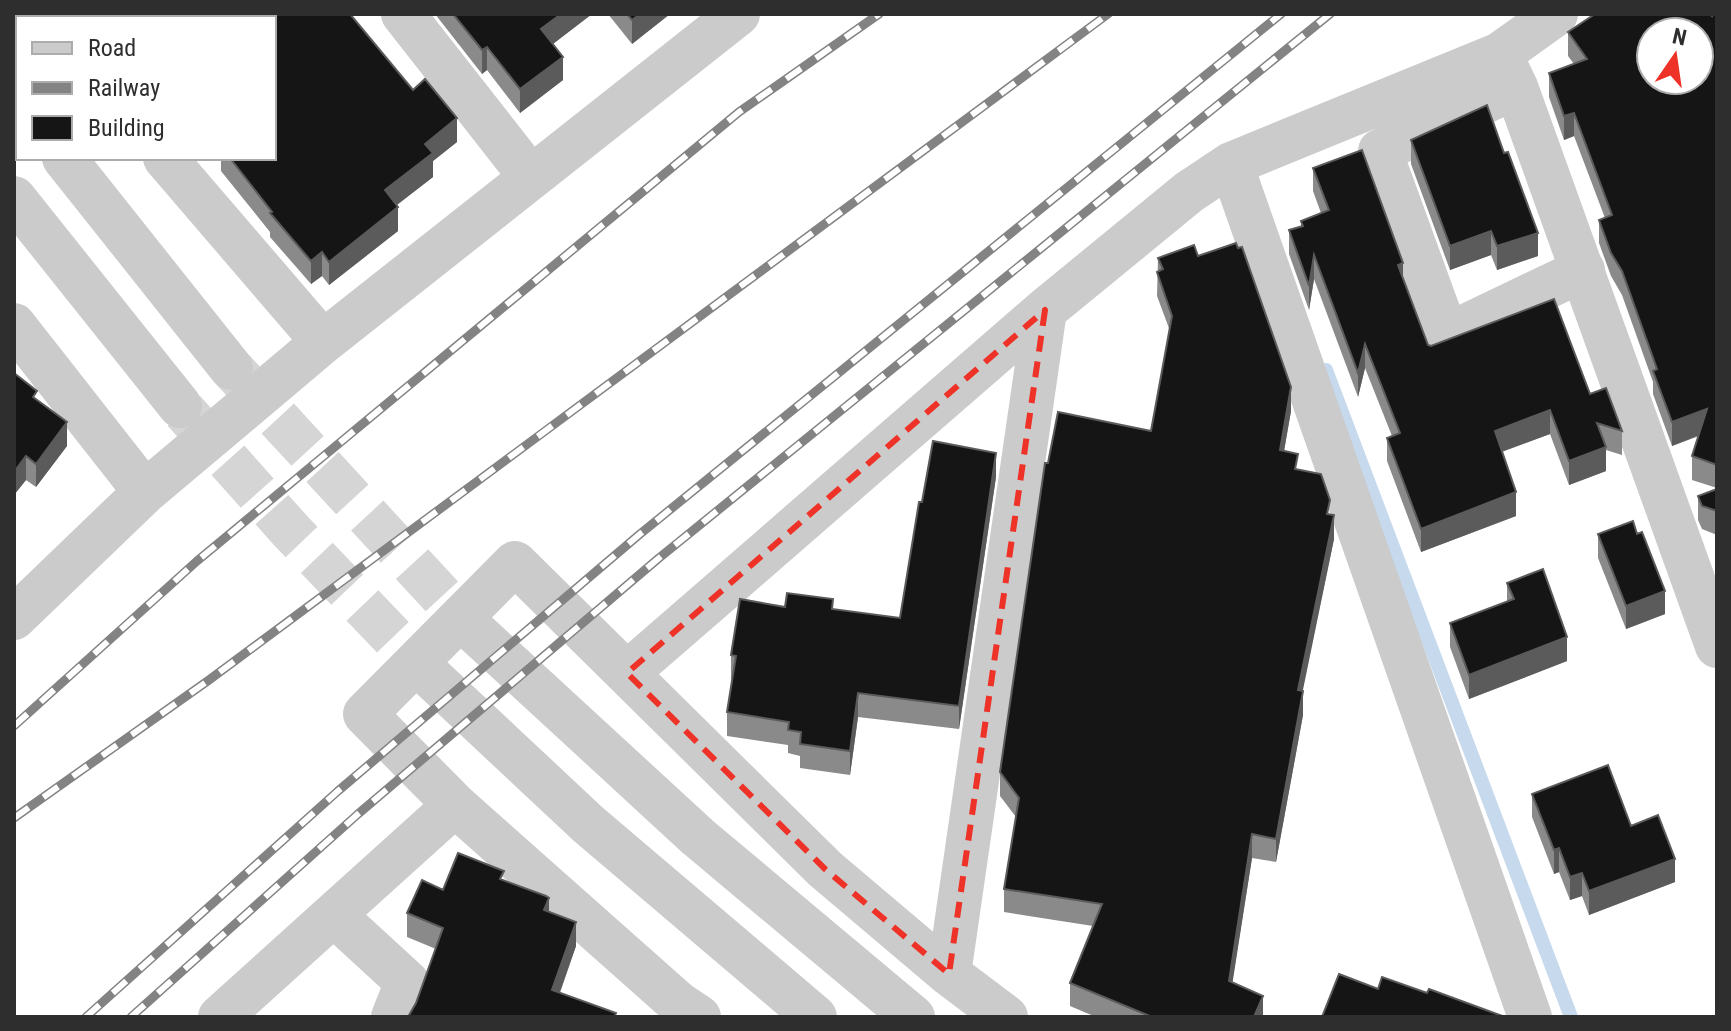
<svg xmlns="http://www.w3.org/2000/svg" width="1731" height="1031" viewBox="0 0 1731 1031" font-family="'Roboto Condensed',sans-serif">
<style>
.lines{fill:none;stroke-linecap:round;stroke-linejoin:round}
.stream{stroke:#c6d9ed;stroke-width:14}
.minor-tunnel{stroke:#d5d5d5;stroke-width:44;stroke-dasharray:44 22;stroke-linecap:butt}
.minor{stroke:#cbcbcb;stroke-width:44}
.rail-casing{stroke:#838383;stroke-width:9}
.rail{stroke:#fff;stroke-width:6;stroke-dasharray:18;stroke-linecap:butt}
.wall{fill:#8a8a8a}
.shaded-wall{fill:#5b5b5b}
.building{fill:#151515;stroke:#5b5b5b;stroke-width:2;fill-rule:evenodd}
.marked{fill:none;stroke:#ee3227;stroke-width:6;stroke-dasharray:16 10;stroke-linejoin:round}
</style>
<rect width="100%" height="100%" fill="#fff"/>
<g class="lines">
<path class="stream" d="M1326,370L1571,1017"/>
<path class="minor-tunnel" d="M233,370L471,628
M184,411L291,531L430,676"/>
<path class="minor" d="M42,14L45,18
M403,14L530,176
M1500,54L1516,87L1717,646
M1516,87L1380,151L1447,335L1583,270
M14,94L18,99
M64,158L231,368
M165,158L323,342
M1231,164L1530,1017
M14,198L180,406
M14,325L145,492
M14,618L145,492L323,342L738,14
M471,628L698,837L913,1017
M627,673L1045,310
M430,676L588,824L815,1017
M334,915L407,982L393,1017
M949,974L1045,310L1189,192L1231,164L1500,54L1556,14
M220,1017L455,805
M699,1017L678,1003L455,805L365,714L515,563L825,869L949,974L1006,1017"/>
<defs>
<path id="rail" d="M14,726L197,561L739,112L879,14
M14,818L209,680L1108,14
M86,1017L338,791L640,534L1281,14
M131,1017L358,814L659,558L1330,14"/>
</defs>
<use href="#rail" class="rail-casing"/>
<use href="#rail" class="rail"/>
</g>
<path class="wall" d="M86,14H350L457,142L433,161V177L397,205L398,231L329,285L322,276L311,284L270,237V232L221,171V158H274V18H89Z
M435,14H592L553,44L563,80L520,113L487,70L482,74Z
M608,14H670L632,44Z
M1717,14V488L1692,480V456L1699,436L1672,446L1653,394V382L1622,295L1611,276L1599,243V220L1605,218L1574,136L1564,140L1549,97V73L1574,64L1568,56V32L1712,16Z
M1411,140L1538,256L1497,270L1491,255L1450,270L1411,164Z
M1313,168L1403,278L1428,345L1590,394L1622,431V455L1606,450V471L1569,485L1550,434L1502,452L1516,516L1421,552L1387,461V438L1392,436L1365,368L1358,397L1314,279L1309,310L1289,254V230L1301,226V221L1321,213L1313,191Z
M1198,256L1291,411L1284,451L1330,515L1334,539L1302,691L1303,715L1276,862L1252,858L1232,983L1263,1017H1096L1070,1006V983L1093,926L1004,912V889L1016,817L1000,796V772L1048,463L1151,431L1170,331L1157,296L1158,258Z
M14,373L37,400L67,446L36,487L26,480L14,495Z
M996,477L959,729L858,717L850,775L800,768V756L788,753V745L727,736V712L732,679H731V655L785,607L833,609L900,618L922,502Z
M1717,489V535L1702,529L1698,520V496Z
M1598,534L1665,614L1626,629L1598,558Z
M1507,583L1567,661L1469,699L1450,647V623L1507,601Z
M1532,794L1631,826L1675,882L1589,915L1582,896L1570,900L1559,872L1554,874L1532,817Z
M504,881L549,912L576,946L560,993L616,1017L416,1003L436,949L407,937V913L443,890Z"/>
<path class="shaded-wall" d="M113,14H126V18H107Z
M561,14H592L541,53V29Z
M640,14H670L632,44V20Z
M487,47V70L482,74V50Z
M563,57V80L520,113V89Z
M1574,113V136L1564,140V116Z
M457,118V142L433,161V177L385,214V190L425,144Z
M398,207V231L329,285V262Z
M1491,231V255L1450,270V246Z
M1538,233V256L1497,270V246Z
M322,252V276L311,284V261Z
M1314,255V279L1309,310V286Z
M1403,263V287L1398,265Z
M1365,344V368L1358,397V373Z
M1291,387V411L1280,474V450Z
M1707,409V432L1672,446V422Z
M1550,410V434L1495,454V431Z
M67,422V446L36,487V464Z
M1606,447V471L1569,485V461Z
M996,453V477L959,729V706Z
M26,456V480L14,495V472Z
M1516,492V516L1421,552V529Z
M1334,515V539L1298,714V690Z
M1665,591V614L1626,629V606Z
M1567,637V661L1469,699V675Z
M1303,691V715L1276,862V839Z
M858,693V717L850,775V751Z
M1252,834V858L1229,1005V981Z
M1559,848V872L1554,874V850Z
M1675,859V882L1589,915V891Z
M1582,873V896L1570,900V877Z
M549,898V922L544,910Z
M576,922V946L552,1014V990Z
M1263,996V1017H1254Z"/>
<path class="building" d="M134,14H350L413,90L425,79L457,118L425,144L433,153L385,190L398,207L329,262L322,252L311,261L270,213L272,212L230,158H274V18H137Z
M453,14H561L541,29L563,57L520,89L487,47L482,50Z
M627,14H640L632,20Z
M1595,14H1710L1712,16L1713,14H1717V465L1692,456L1707,409L1672,422L1653,371L1657,369L1622,271L1611,253L1599,220L1612,215L1574,113L1564,116L1549,73L1587,59L1568,32ZM1651,32H1699V80H1651Z
M1487,105L1504,153L1508,152L1538,233L1497,246L1491,231L1450,246L1411,140Z
M1362,150L1403,263L1398,265L1428,345L1431,346L1554,299L1590,394L1606,388L1622,431L1597,423L1606,447L1569,461L1550,410L1495,431L1516,492L1421,529L1387,438L1400,433L1365,344L1358,373L1314,255L1309,286L1289,230L1303,226L1301,221L1329,210L1313,168Z
M1236,243L1238,248L1242,247L1291,387L1280,450L1298,454L1295,469L1321,474L1330,500L1327,514L1334,515L1298,690L1303,691L1276,839L1252,834L1229,981L1263,996L1254,1017H1152L1070,983L1102,904L1004,889L1019,798L1000,772L1045,463H1048L1058,412L1151,431L1172,316L1157,272L1163,269L1158,258L1194,245L1198,256Z
M14,373L37,391L33,397L67,422L36,464L26,456L14,472Z
M933,441L996,453L959,706L858,693L850,751L800,744L801,732L788,730L789,722L727,712L736,656L731,655L740,599L785,607L787,593L833,599L832,609L900,618L919,502H922Z
M1717,489V511L1702,506L1698,496Z
M1633,521L1637,534L1642,532L1665,591L1626,606L1598,534Z
M1543,569L1567,637L1469,675L1450,623L1514,599L1507,583Z
M1608,765L1631,826L1658,815L1675,859L1589,891L1582,873L1570,877L1559,848L1554,850L1532,794Z
M458,853L504,871L500,879L546,896L549,898L544,910L576,922L552,990L616,1013L614,1017H408L416,1003L443,928L407,913L422,880L443,890Z
M1339,974L1378,989L1382,977L1427,993L1429,989L1505,1017H1322Z"/>
<path class="marked" d="M1045,310L949,974L825,869L627,673Z"/>
<rect width="1731" height="1031" fill="none" stroke="#2e2e2e" stroke-width="32"/>
<rect x="16" y="16" width="260" height="144" fill="#ffffff" stroke="#ababab" stroke-width="2"/>
<rect x="32" y="42" width="40" height="12" fill="#cbcbcb" stroke="#ababab" stroke-width="2"/>
<text x="88" y="56" font-size="24" fill="#2e2e2e">Road</text>
<rect x="32" y="82" width="40" height="12" fill="#838383" stroke="#ababab" stroke-width="2"/>
<text x="88" y="96" font-size="24" fill="#2e2e2e">Railway</text>
<rect x="32" y="116" width="40" height="24" fill="#151515" stroke="#ababab" stroke-width="2"/>
<text x="88" y="136" font-size="24" fill="#2e2e2e">Building</text>
<g transform="translate(1675 56) rotate(13)"><circle r="38" fill="#ffffff" stroke="#ababab" stroke-width="2"/>
<path d="M0-6L14 30L0 20L-14 30Z" fill="#ee3227"/>
<text y="-12" font-size="22" font-weight="bold" text-anchor="middle" fill="#2e2e2e">N</text>
</g>
</svg>
